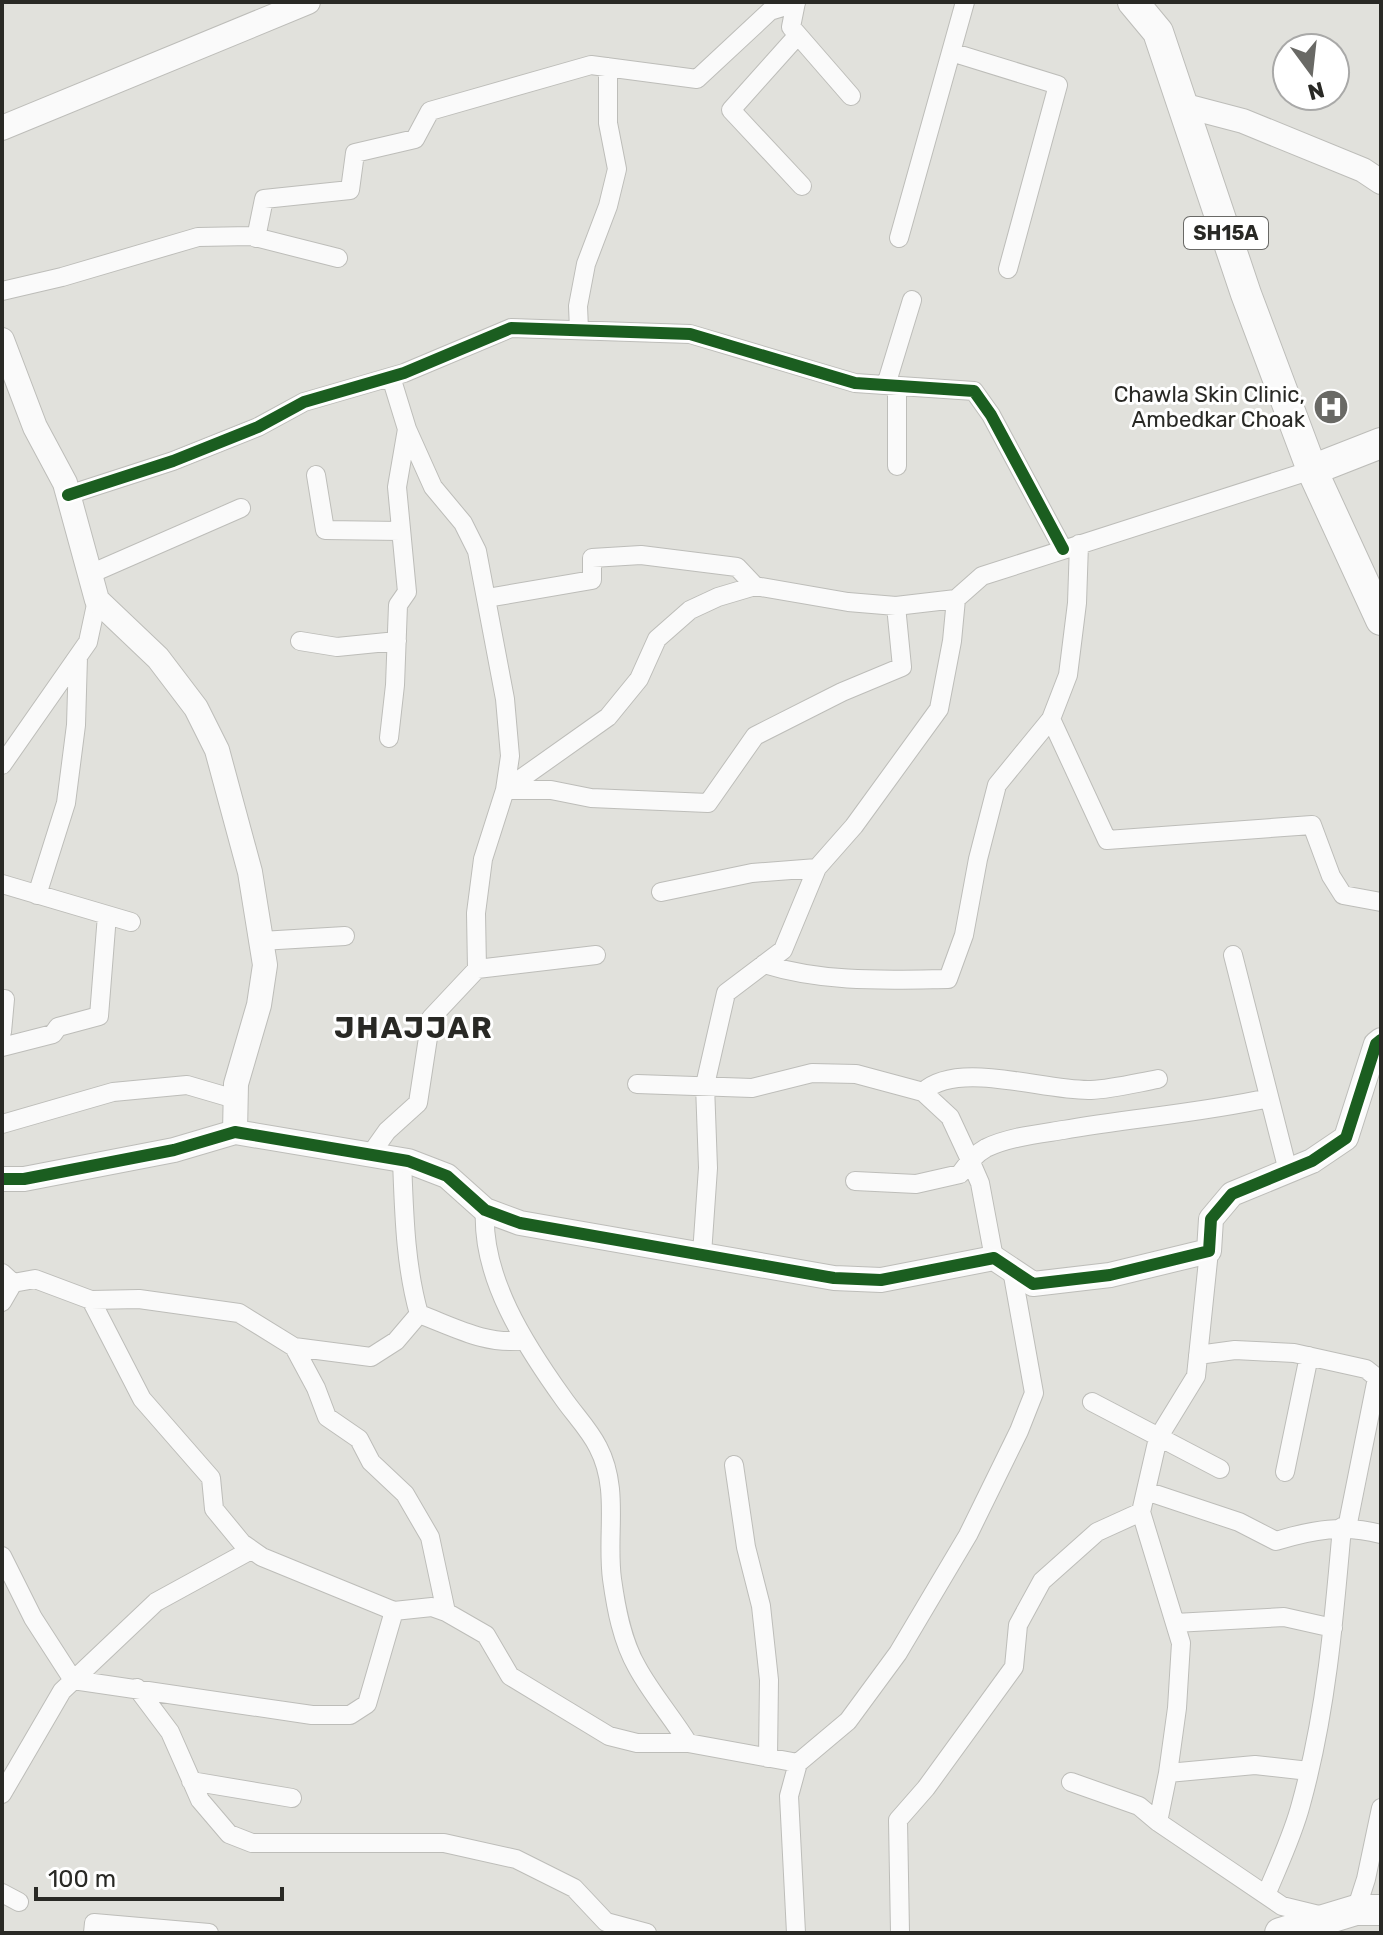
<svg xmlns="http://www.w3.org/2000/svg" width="1383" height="1935" viewBox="0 0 1383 1935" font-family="Rubik,sans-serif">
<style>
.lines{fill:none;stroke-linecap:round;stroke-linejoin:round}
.minor-casing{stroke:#bdbdb9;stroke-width:20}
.tertiary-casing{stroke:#bdbdb9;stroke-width:26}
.primary-casing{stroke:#bdbdb9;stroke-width:32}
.minor{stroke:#fafafa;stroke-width:18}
.tertiary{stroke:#fafafa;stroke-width:24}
.primary{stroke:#fafafa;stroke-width:30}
.cycleway-casing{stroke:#fff;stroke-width:17}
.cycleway{stroke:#1b5e20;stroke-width:12}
.labels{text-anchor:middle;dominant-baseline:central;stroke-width:6;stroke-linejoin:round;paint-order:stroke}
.shield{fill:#fff;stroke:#696966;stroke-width:2}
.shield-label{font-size:20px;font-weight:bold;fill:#292925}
.poi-label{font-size:22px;fill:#292925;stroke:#fff;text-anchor:end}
.district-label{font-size:30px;font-weight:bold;letter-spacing:2px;fill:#292925;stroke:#fff}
</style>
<rect width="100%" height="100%" fill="#e1e1dc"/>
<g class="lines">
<defs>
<path id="minor" d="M796,2L791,27L851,96
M798,35L731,110L802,186
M951,52L1058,85L1008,269
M256,238L264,199L350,190L355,153L415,139L430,111L591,65L697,79L770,11L796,3
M899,238L965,2
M2,291L62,277L198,237L251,236L338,258
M579,329L578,306L586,264L608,206L617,169L608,123V67
M886,385L912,300
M897,466V386
M316,475L325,530L401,531
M68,495L173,461L258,427L304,402L404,373L511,328L690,334L855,383L974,391L991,415L1063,549
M90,574L241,508
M487,598L592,580V558L641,555L737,567L755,586
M300,641L337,647L397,641
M1051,719L1107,840L1312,825L1331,876L1343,895L1381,902
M389,738L395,685L398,605L407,592L397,487L407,429
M2,765L88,642L97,600
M505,790L608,717L639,679L657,639L690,610L718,597L755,586L848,602L896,606L956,599
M505,790H551L591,798L708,803L755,736L842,692L902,667L896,606
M2,884L131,922
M661,892L752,873L817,868
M37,895L66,803L76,725L78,657
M261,941L345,936
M1233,955L1288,1171
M764,964C824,983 886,980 948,979L964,935L978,859L997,785L1051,719L1068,675L1077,603L1079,544
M477,969L596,955
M2,999H5L2,1032
M2,1047L53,1034L58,1027L99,1016L107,915
M637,1084L752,1088L812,1073L856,1074L923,1092L950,1117L970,1160L980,1183L994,1258
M923,1092C958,1059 1046,1092 1091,1090C1113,1089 1136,1083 1158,1079
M2,1124L113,1092L187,1085L235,1099
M370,1155L387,1131L418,1103L431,1018L477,969L476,913L483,859L505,790L510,756L505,699L477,551L463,523L433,487L407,429L391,377
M402,1160C404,1211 405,1265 419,1314C452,1326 487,1346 523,1340
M855,1181L916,1184L960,1174C967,1164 975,1154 986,1148C1009,1137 1038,1134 1063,1130C1132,1118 1201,1113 1269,1098
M485,1210C481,1277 525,1345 563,1398C574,1414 589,1429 598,1447C620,1489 606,1534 612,1579C616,1608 622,1641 637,1667C651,1693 672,1717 688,1743
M702,1254L708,1168L705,1085L726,993L783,950L817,868L854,826L939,709L952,641L956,599L982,576L1312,470
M2,1273L13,1283L35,1279L91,1300L139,1299L239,1313L294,1347L371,1357L396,1341L419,1314
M91,1300L142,1399L211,1478L214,1509L242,1543L262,1557L394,1611L432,1607L446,1612L486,1635L510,1676L609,1736L637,1743H688L798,1763
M2,1302L13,1283
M294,1347L316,1388L327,1417L359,1439L371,1462L405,1494L430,1537L446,1612
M1198,1355L1235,1350L1294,1353L1366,1369L1381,1381
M1092,1402L1220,1469
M734,1465L746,1547L761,1606L769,1680L768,1758
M1285,1472L1309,1356
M1146,1491L1239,1522L1276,1541C1312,1530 1344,1524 1381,1534
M1347,1528L1377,1378
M2,1556L33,1618L73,1680L312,1715H350L367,1704L394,1611
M1175,1623L1284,1617L1333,1628
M137,1688L170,1732L200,1800L229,1834L252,1843H444L516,1859L574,1888L606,1922L647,1933
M1168,1773L1255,1765L1309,1771
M191,1781L292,1798
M1071,1782L1139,1806L1158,1822L1282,1906L1323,1916
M2,1794L62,1691L156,1602L251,1550
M1158,1822L1168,1773L1177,1708L1181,1643L1141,1512L1158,1438L1196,1376L1209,1251
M2,1893L19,1902
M1266,1895C1278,1866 1293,1835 1301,1804C1326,1714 1334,1620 1342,1527
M1356,1910L1366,1879L1381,1808
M93,1933L94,1923L209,1933
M796,1933L789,1796L798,1763L848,1721L898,1653L968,1535L1019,1431L1034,1393L1012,1270
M900,1933L898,1820L926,1788L1014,1667L1018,1625L1042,1581L1097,1532L1141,1512"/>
<path id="tertiary" d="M1182,105L1243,121L1363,170L1381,182
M2,128L308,2
M2,340L35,427L65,483L97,600L158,658L196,708L217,750L250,872L265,965L259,1005L236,1084L235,1132
M2,1179H24L174,1150L235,1132L408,1161L447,1176L485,1210L520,1223L834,1278L881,1280L994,1258L1033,1284L1110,1275L1209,1251L1211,1219L1232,1194L1312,1161L1346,1138L1376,1044L1381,1040"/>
<path id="primary" d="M1133,2L1158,32L1246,294L1312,470L1381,620
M1312,470L1381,443
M1280,1933L1356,1910H1381"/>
</defs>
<use href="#minor" class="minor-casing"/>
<use href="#tertiary" class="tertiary-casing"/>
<use href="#primary" class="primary-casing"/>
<use href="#minor" class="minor"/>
<use href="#tertiary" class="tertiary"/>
<use href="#primary" class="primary"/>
<defs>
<path id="cycleway" d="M68,495L173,461L258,427L304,402L404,373L511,328L690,334L855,383L974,391L991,415L1063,549
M2,1179H24L174,1150L235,1132L408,1161L447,1176L485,1210L520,1223L834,1278L881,1280L994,1258L1033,1284L1110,1275L1209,1251L1211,1219L1232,1194L1312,1161L1346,1138L1376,1044L1381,1040"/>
</defs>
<use href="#cycleway" class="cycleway-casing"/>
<use href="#cycleway" class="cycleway"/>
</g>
<defs>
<symbol id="hospital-disc" viewBox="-11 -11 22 22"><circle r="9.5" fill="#696965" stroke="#fff"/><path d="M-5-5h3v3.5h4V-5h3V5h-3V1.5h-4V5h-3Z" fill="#fff"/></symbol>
</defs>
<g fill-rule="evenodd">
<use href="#hospital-disc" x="1311" y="387" width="40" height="40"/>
</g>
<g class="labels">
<rect class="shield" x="1184" y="217" width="84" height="32" rx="6"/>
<g class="shield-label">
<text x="1226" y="233">SH15A</text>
</g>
<g class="poi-label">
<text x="1305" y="394">Chawla Skin Clinic,<tspan x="1305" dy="25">Ambedkar Choak</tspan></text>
</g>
<g class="district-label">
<text x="414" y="1028">JHAJJAR</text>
</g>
</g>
<rect width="1383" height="1935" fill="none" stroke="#292925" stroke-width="8"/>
<g transform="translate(1311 72) rotate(165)"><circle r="38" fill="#ffffff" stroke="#a9a9a8" stroke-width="2"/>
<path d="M0-6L14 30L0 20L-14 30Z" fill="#696965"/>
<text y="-12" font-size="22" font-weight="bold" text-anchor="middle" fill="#292925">N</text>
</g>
<path d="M36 1887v12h246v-12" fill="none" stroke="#292925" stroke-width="4"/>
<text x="48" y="1887" font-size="24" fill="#292925" stroke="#ffffff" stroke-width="6" paint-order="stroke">100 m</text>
</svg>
